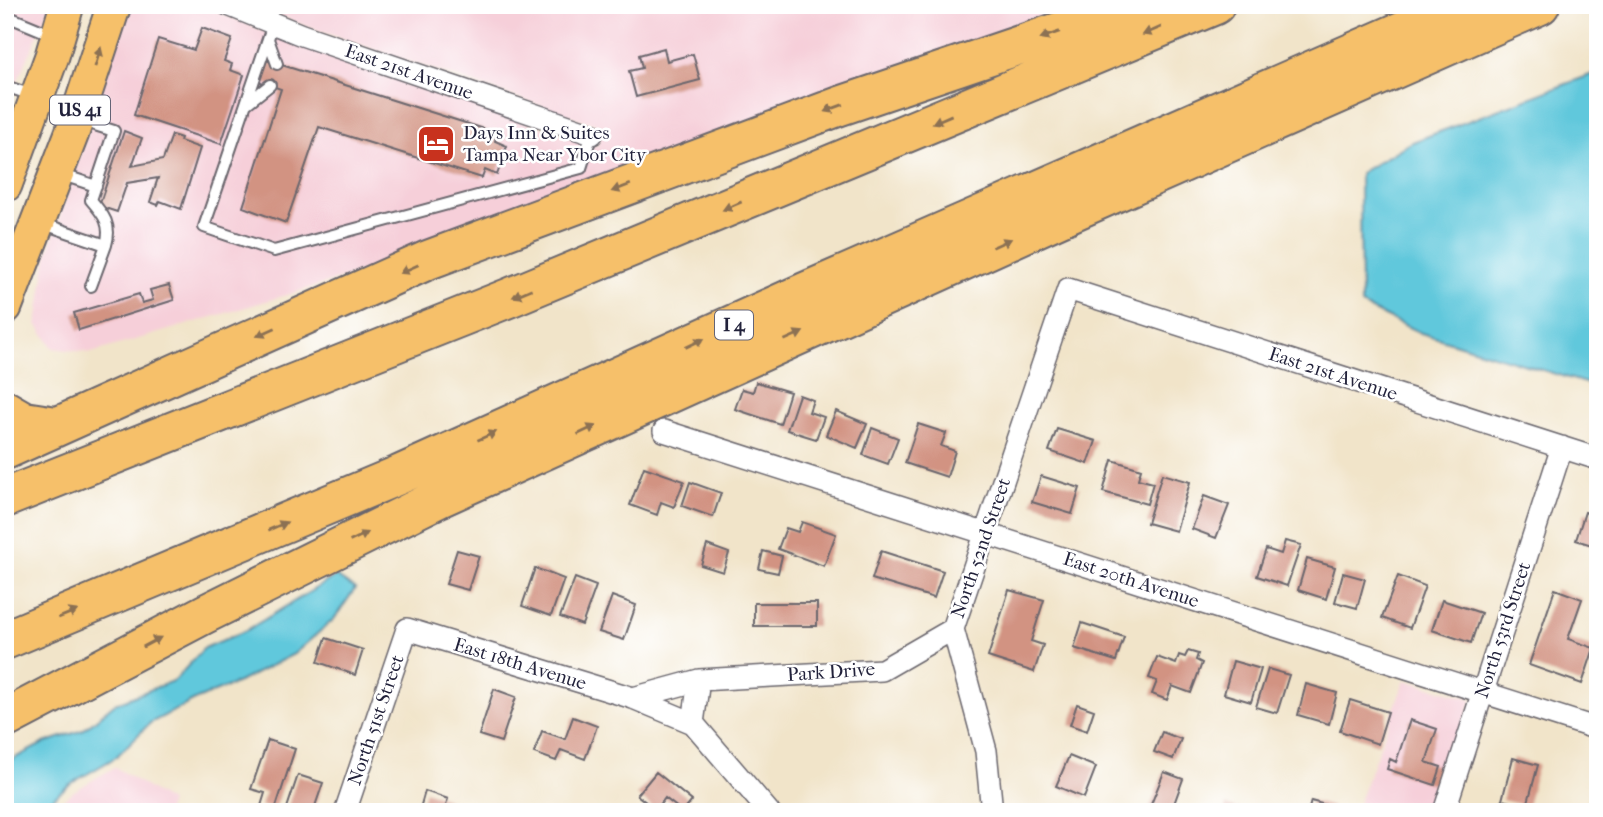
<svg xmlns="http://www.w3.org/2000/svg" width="1603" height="817" viewBox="0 0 1603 817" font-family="'IM FELL French Canon',serif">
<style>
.built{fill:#f6cfd9}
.water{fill:#60c8dc;stroke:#41758c;stroke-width:2}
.building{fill:#d29382}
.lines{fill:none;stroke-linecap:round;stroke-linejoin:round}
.lane-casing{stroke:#6a666d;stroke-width:14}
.street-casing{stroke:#6a666d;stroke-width:24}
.primary-casing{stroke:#6a666d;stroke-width:37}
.highway-casing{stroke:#6a666d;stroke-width:42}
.lane{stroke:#fff;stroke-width:10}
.street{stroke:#fff;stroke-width:21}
.primary{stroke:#f6c06b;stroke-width:33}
.highway{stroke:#f6c06b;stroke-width:38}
.oneway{fill:#8c7153}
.labels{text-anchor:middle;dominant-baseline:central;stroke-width:5;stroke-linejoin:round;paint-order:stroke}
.shield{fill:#fff;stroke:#646476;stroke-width:2}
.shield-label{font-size:18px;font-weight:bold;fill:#22223b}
.street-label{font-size:19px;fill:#22223b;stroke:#fff}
.poi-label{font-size:19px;fill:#22223b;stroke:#fff;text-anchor:start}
</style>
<rect width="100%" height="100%" fill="#fff"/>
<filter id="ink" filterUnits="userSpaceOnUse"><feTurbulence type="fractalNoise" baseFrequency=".0143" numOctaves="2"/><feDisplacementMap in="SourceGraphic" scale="14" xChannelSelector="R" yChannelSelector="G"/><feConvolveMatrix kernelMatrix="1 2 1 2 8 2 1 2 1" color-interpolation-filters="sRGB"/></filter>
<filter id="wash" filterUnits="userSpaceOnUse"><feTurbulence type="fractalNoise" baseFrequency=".00686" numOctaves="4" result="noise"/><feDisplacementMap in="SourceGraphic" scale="28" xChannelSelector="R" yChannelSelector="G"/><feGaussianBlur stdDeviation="1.57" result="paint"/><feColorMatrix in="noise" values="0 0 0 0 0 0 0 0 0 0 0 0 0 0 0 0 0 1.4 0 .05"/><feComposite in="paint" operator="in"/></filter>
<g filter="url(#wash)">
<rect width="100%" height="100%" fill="#f1e4c9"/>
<path class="built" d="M5,5H51L5,110Z
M129,5H201L299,45L597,146L603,127L305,26L254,5H1066L905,74L408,259L91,353L53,348L37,324L47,255Z
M1405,680L1472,699L1435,812H1355Z
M115,767L170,802L166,812H46L74,791Z"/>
<path class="water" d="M1598,72V387L1421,333L1361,305L1360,173L1410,143Z
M336,576L355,589L334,619L294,654L239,682L197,699L150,723L116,757L70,784L35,812H5V763L44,743L83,730L114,704L175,680L204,648L247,630Z"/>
<g id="blocks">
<path class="building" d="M202,28L232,39L224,61L232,64L230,70L244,75L221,144L134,115L158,39L194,50Z
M664,48L667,61L693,54L700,80L636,97L629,71L642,68L639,55Z
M266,60L497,133L495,141L507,146L497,175L485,170L482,178L319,127L286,223L243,207L281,89L258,81Z
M124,131L142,138L132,166L163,160L172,135L181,138L180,141L200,148L181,209L160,201L158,205L150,202L158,178L127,183L117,212L99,206Z
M169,285L174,300L79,330L74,313L139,294L142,303L153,300L150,290Z
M756,382L790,392L780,424L735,409L742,389L753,392Z
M799,395L813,400L809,412L824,417L816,439L787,430Z
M836,411L867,424L857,448L826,435Z
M918,424L946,433L941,446L955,451L947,477L905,463Z
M872,428L898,438L888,464L863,455Z
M1057,429L1096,441L1088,464L1049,451Z
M1112,460L1141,469L1138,479L1153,483L1147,504L1103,492Z
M644,467L684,481L674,507L661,502L657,515L630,505Z
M1162,474L1190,482L1176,531L1147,523Z
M1041,476L1080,488L1072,514L1032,502Z
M690,482L721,493L713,517L682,506Z
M1204,496L1229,505L1216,538L1192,529Z
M1585,512L1598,516V547L1576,540Z
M802,522L836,534L824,566L778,549L786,528L798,532Z
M1285,541L1301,545L1287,586L1257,576L1266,549L1281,554Z
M707,545L729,553L723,572L701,565Z
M457,550L479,556L468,590L446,584Z
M763,551L782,556L778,573L759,569Z
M881,551L943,571L934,598L872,579Z
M1307,559L1335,567L1326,599L1298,590Z
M535,568L564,579L551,616L522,606Z
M1343,573L1365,579L1357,608L1335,602Z
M1398,576L1425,586L1410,628L1382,618Z
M575,578L596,586L582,625L560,617Z
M1555,589L1582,599L1568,639L1594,648L1582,684L1529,665Z
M1009,590L1044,600L1031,641L1043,645L1034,672L988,657Z
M612,596L636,605L624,640L599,632Z
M1442,600L1481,613L1471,643L1432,630Z
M754,603H817V626H754Z
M1082,623L1124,637L1116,661L1074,648Z
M326,638L363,650L355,675L318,662Z
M1188,651L1198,654L1196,660L1202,663L1191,693L1172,686L1167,700L1152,694L1157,681L1149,678L1157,657L1176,664L1179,655L1185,657Z
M1233,661L1261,669L1251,702L1224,694Z
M1268,669L1289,675L1277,713L1256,707Z
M1306,684L1337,693L1329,724L1298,715Z
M494,689L516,697L501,742L479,735Z
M1350,700L1388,712L1378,744L1340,731Z
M1077,704L1094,710L1087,731L1070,725Z
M573,717L597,726L585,759L561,750L556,761L534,753L542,731L565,739Z
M1410,720L1437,729L1426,762L1441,767L1435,785L1387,769L1390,759L1396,762Z
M1162,732L1181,739L1173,759L1154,752Z
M268,740L295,749L275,810L261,806L265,793L251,789Z
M1069,756L1096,767L1084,798L1056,786Z
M1513,758L1538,765L1527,806L1502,800Z
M656,772L692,801L683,812L665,798L656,810L637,795Z
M1164,772L1183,779L1171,812H1148Z
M298,775L323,783L313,812H299L287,808Z
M425,791L448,799L444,812H419Z
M1311,801L1333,807L1332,812H1308Z
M1373,804L1396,811V812H1371Z
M1226,805L1245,811V812H1224Z"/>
</g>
</g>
<g filter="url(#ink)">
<use href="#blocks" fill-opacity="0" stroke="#6a666d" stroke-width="2"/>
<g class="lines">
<defs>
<path id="lane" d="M5,20L14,19L55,36
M273,24L204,227L274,251L581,168L592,134
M268,39L277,64
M5,86L32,95
M246,104L270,85
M79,120L114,131L91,200C104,215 112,225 106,245
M60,174L96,186
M41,223L106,245L91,286"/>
<path id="street" d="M228,5L302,35L592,134
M664,431L1598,729
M633,698L699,680L882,670L953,629
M693,723L699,680
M345,812L407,629L633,698L693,723L769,812
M992,812L986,751L953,629L1068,289L1598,459
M1444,812L1562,447"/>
<path id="primary" d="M5,185L52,56L67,5
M5,307L72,133L114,5"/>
<path id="highway" d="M5,410L24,421L56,426
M5,450L428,260L840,106L1138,5
M5,498L511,297L1215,5
M5,640L399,475L805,292L1461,5
M5,719L205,614L439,498L1058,218L1540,5"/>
</defs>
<use href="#lane" class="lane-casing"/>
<use href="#street" class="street-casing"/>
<use href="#primary" class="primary-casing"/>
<use href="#highway" class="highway-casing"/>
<use href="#lane" class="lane"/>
<use href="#street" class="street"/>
<use href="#primary" class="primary"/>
<use href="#highway" class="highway"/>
</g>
<defs><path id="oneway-solid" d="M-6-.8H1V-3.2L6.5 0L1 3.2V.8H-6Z" transform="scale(1.75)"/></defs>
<g class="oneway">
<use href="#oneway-solid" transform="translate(1152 31) rotate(157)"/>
<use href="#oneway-solid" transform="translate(1050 35) rotate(161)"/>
<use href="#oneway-solid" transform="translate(98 57) rotate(-73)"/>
<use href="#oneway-solid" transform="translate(834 108) rotate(160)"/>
<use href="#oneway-solid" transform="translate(942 119) rotate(157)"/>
<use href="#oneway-solid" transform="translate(621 188) rotate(159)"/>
<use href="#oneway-solid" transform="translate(732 206) rotate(157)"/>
<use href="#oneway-solid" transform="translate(1002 243) rotate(-24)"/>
<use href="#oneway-solid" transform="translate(409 269) rotate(156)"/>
<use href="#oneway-solid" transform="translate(522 293) rotate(157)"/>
<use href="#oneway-solid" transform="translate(266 332) rotate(156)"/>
<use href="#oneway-solid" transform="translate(794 336) rotate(-24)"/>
<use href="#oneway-solid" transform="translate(695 343) rotate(-25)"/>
<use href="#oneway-solid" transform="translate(587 430) rotate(-25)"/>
<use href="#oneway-solid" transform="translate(487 436) rotate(-24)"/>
<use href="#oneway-solid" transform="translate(278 526) rotate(-23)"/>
<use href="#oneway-solid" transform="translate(359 537) rotate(-26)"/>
<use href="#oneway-solid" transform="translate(68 614) rotate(-22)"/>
<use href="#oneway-solid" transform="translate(152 642) rotate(-28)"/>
</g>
</g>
<defs>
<symbol id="hotel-square" viewBox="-11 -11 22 22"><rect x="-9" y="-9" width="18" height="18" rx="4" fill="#c8321e" stroke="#fff"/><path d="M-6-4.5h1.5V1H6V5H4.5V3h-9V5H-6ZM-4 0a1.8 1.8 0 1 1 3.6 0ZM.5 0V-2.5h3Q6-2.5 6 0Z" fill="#fff"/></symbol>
</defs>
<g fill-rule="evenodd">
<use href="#hotel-square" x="414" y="122" width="44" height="44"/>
</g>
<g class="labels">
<g class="shield">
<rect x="50" y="95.5" width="60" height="29" rx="5"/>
<rect x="715" y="310.5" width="38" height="29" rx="5"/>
</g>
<g class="shield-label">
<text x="80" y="110">US 41</text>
<text x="734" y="325">I 4</text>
</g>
<g class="street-label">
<text transform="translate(409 72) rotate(19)">East 21st Avenue</text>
<text transform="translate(1333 374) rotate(18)">East 21st Avenue</text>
<text transform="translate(981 548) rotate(-71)">North 52nd Street</text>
<text transform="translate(1131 580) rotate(18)">East 20th Avenue</text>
<text transform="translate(1503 630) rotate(-72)">North 53rd Street</text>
<text transform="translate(520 664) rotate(17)">East 18th Avenue</text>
<text transform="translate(831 672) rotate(-4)">Park Drive</text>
<text transform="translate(376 720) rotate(-71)">North 51st Street</text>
</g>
<g class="poi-label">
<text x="463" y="133">Days Inn &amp; Suites<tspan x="463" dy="22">Tampa Near Ybor City</tspan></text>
</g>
</g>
<rect width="1603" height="817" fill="none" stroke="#fff" stroke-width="28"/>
</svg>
